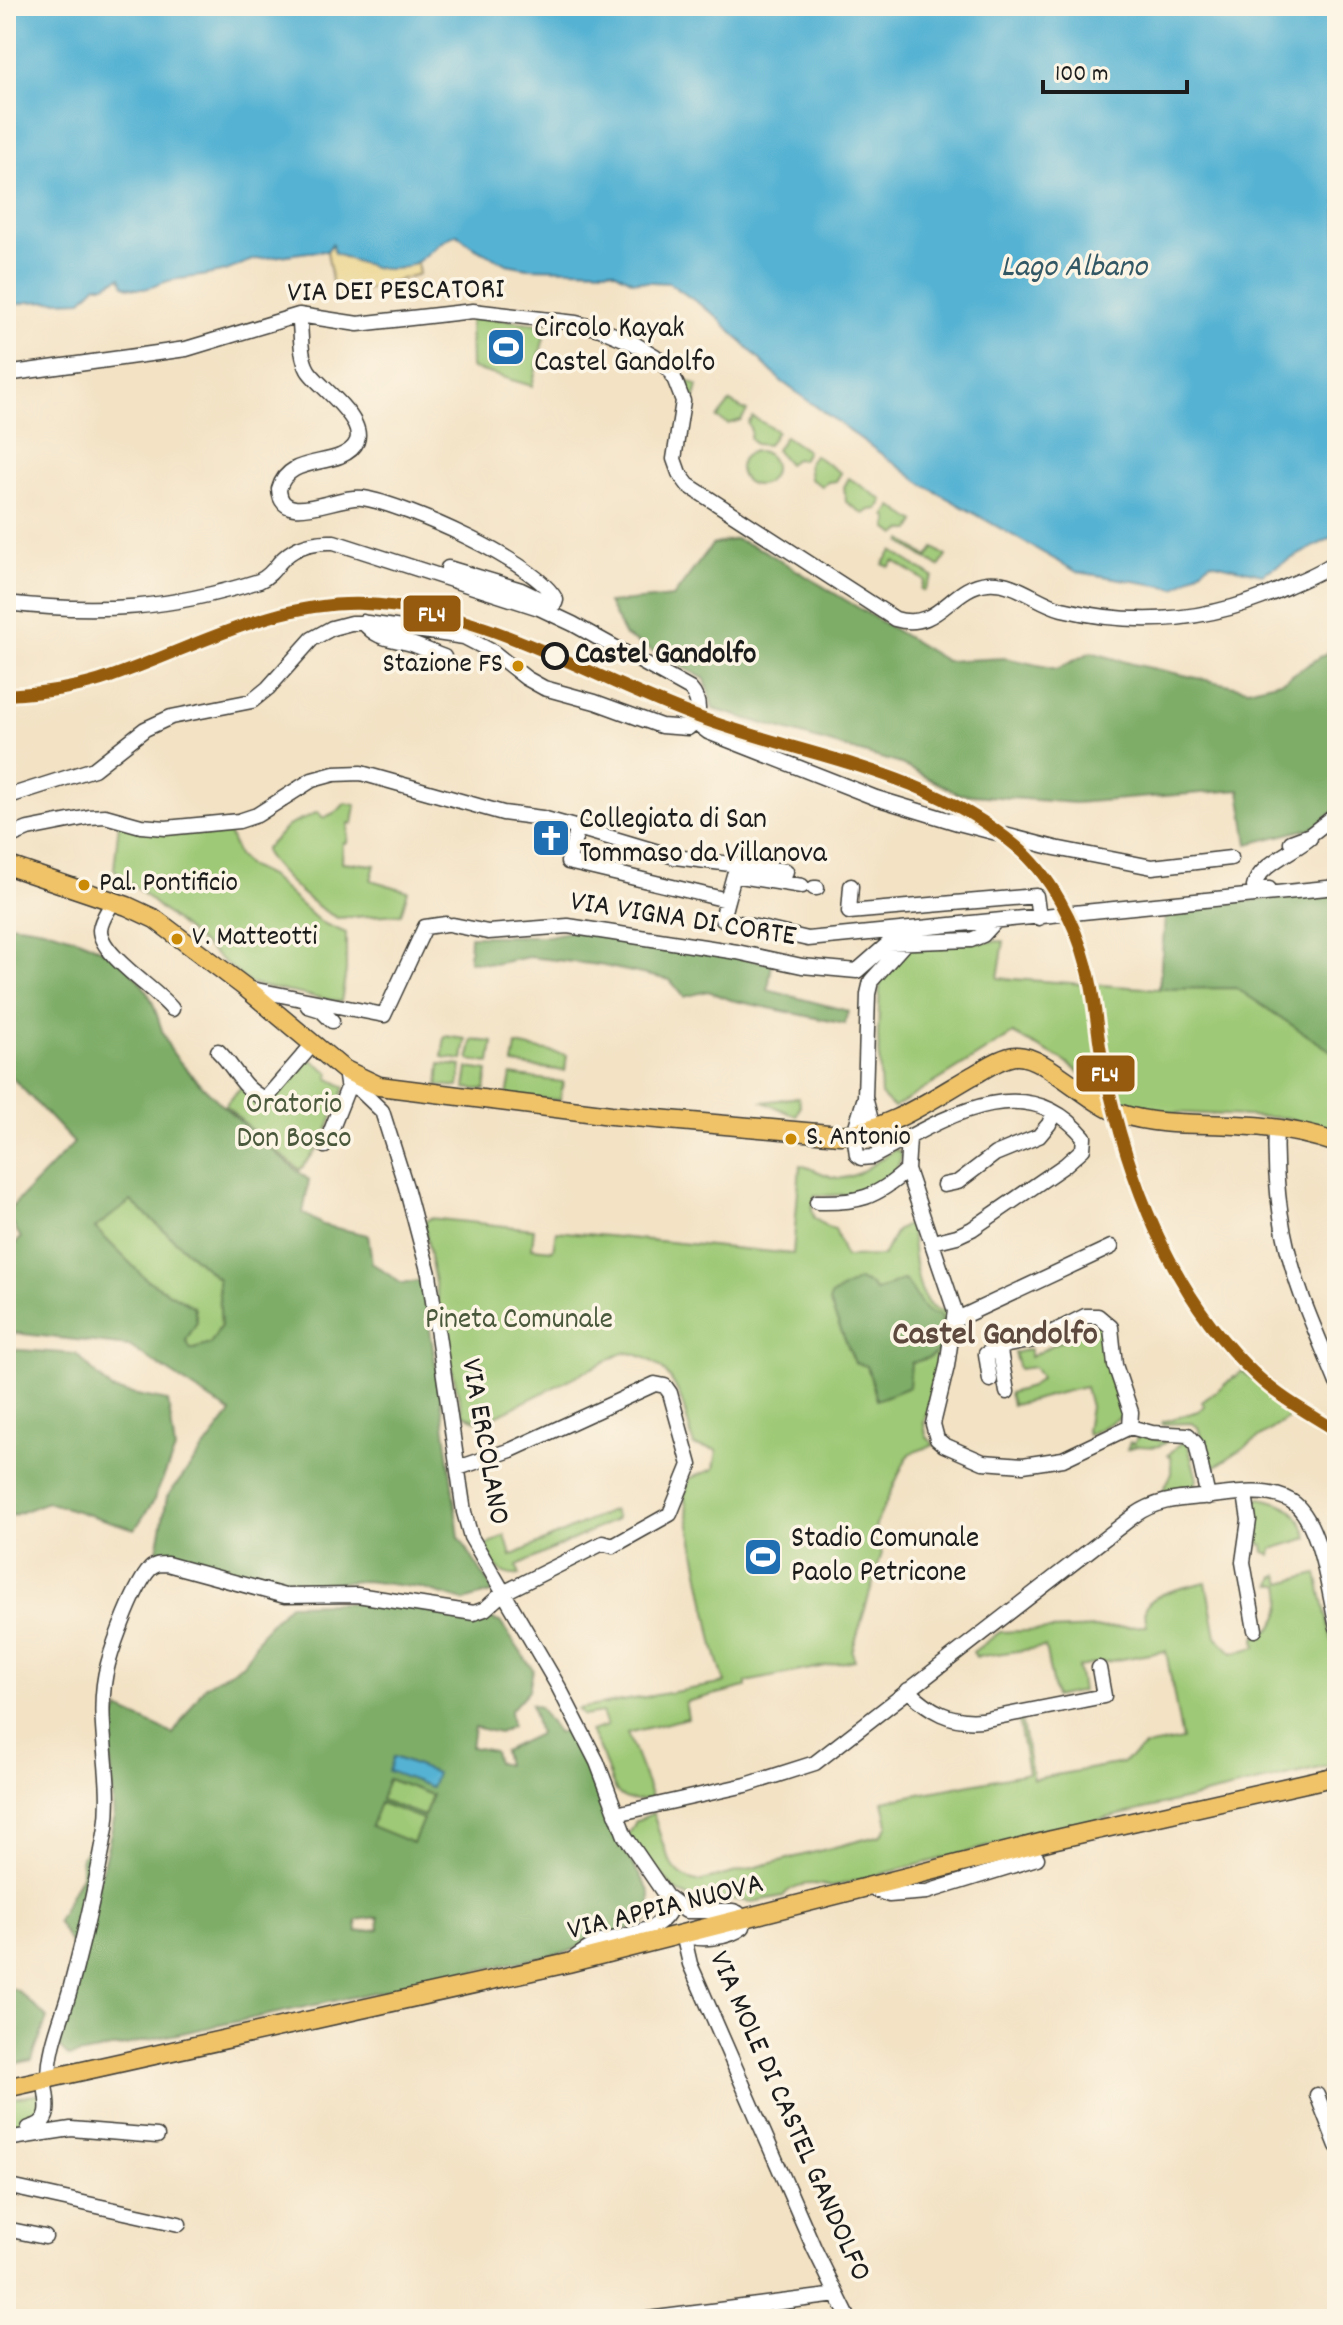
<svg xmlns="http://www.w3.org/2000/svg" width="1343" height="2325" viewBox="0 0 1343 2325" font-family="Dekko,sans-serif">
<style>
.green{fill:#9ec976;stroke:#5d7249;stroke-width:2}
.forest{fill:#7ead67;stroke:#4d6442;stroke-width:2;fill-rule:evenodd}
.sand{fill:#eeda9e;stroke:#857b5d;stroke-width:2}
.water{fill:#55b2d3;stroke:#386778;stroke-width:2}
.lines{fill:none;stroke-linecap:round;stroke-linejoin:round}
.minor-casing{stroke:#3c3a35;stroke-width:17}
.major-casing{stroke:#3c3a35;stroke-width:21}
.minor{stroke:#fff;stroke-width:14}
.major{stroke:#f0c369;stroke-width:18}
.rail-1-casing{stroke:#fcf5e5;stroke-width:18}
.rail-1{stroke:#965b0e;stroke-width:12}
.stop-dot{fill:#fcf5e5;stroke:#1c1c1c;stroke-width:4}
.bus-dot{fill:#cb8a06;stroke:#fcf5e5;stroke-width:3}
.labels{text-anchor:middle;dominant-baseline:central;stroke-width:7;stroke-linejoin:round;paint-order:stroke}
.bus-label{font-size:28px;fill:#1c1c1c;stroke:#fcf5e5;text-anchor:start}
.street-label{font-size:30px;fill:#1c1c1c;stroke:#fcf5e5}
.poi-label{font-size:30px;fill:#1c1c1c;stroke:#fcf5e5;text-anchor:start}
.stop-label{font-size:30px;font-weight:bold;fill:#1c1c1c;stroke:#fcf5e5;text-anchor:start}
.park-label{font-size:30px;fill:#4a593c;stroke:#fcf5e5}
.water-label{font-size:32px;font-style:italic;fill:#335865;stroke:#fcf5e5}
.quarter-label{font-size:34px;font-weight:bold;fill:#5d493e;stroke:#fcf5e5}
.line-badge{stroke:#fcf5e5;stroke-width:3}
.badge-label{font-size:22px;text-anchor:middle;font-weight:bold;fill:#fff}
</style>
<rect width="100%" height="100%" fill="#fcf5e5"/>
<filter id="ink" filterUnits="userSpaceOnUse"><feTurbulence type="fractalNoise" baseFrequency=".0125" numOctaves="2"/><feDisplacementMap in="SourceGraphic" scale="16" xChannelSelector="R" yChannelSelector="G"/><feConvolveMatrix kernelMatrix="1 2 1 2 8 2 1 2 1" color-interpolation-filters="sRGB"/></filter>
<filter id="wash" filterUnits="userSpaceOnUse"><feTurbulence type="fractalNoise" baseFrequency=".006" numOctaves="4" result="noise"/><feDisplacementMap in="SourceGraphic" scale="32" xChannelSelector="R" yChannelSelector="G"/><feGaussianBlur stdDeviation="1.8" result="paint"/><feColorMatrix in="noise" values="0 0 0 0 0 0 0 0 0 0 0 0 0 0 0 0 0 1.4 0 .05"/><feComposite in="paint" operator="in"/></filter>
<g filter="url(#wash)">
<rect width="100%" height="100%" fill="#f3e2c4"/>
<path class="green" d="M470,316L547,325L532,386L471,368Z
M675,362L686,380L698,386L687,427C690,402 686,386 673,363Z
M730,402L747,411L741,420L728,424L717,418Z
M753,417L777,431L768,445L755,444L750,438L751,431L748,423Z
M785,436L807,451L802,460L795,459L788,464L776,450Z
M740 468a17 17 0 1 1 34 0a17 17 0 1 1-34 0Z
M814,455L841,473L836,481L828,482L822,486L810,479L808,464Z
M849,478L883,500L878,509L870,510L864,514L846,502L844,487Z
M892,506L916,522L911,530H903L896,535L887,528L889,520L886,515Z
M903,540L928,557L934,548L946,556L939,567L901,542Z
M892,551L933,577L924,591L921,589L925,581L894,561L889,567L883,564Z
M345,803L356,805L353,824L349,823L347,843H343L342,862L375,865L371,880L408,891L401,914L337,918C314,907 278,874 265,853V849L288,826L318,812L323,818L338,811Z
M119,823L227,827L238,856L248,866L269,876L320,922L346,933V971L341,1002L250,984L114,869Z
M1337,893V1134L1288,1118L1165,1112L1132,1106L1115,1101L1064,1061L1013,1034L894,1108L881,1095L878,1036L880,979L909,945L1004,941L998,978L1159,989L1166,908Z
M445,1036L466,1039L463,1060L442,1057Z
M472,1040L493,1042L490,1063L469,1060Z
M516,1045L567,1055L565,1071L513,1064Z
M312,1060L330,1073L328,1078L345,1087L322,1143L300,1170L259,1137L225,1105L241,1087L265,1107L304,1061Z
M440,1064L462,1066L459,1087L438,1085Z
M468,1068L488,1071L485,1090L465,1088Z
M511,1075L563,1082L560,1100L507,1096Z
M799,1097L800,1107L796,1116L764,1102Z
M896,1149L902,1155C891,1193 849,1197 815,1195L812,1209L814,1218L827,1227L835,1229L845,1257L883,1256L896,1231L917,1219L918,1222L911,1227C913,1247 916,1318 946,1310L947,1315L939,1369L924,1423L926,1435L934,1445L911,1453L906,1459L876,1524L874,1540L882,1553L852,1652L855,1660L746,1682V1687L685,1702L688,1718L627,1733L652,1797C612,1809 614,1783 602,1755C598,1747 594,1739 590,1731L607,1726L602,1713L583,1716L577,1709L725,1683L714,1647L684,1495L690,1478L714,1469L717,1450L694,1446C682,1402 678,1360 624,1352L482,1423L463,1414L447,1348L424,1223L430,1218L534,1229L532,1248L553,1250L556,1231L793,1254L800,1165C813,1168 824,1176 838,1178C856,1180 879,1159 896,1149Z
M131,1201L218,1279L221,1326L210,1344L190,1350L185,1340L197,1322L194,1307L147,1280L94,1228Z
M1091,1322L1100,1326L1105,1335L1104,1361L1123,1407L1121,1417L1088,1435L1086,1430L1090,1407L1085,1387C1060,1392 1037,1400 1012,1405L1009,1393L1030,1387L1041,1378L1034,1367L1019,1369L1014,1353L1030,1349V1357L1079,1331V1323Z
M1242,1371L1298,1412L1210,1470L1198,1427L1191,1423L1162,1424V1422L1198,1411L1205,1406L1202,1402Z
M1139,1434L1161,1441L1169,1440C1158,1450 1151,1446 1139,1446C1135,1446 1131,1448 1127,1449L1130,1442L1134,1444Z
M1187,1442L1197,1479L1195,1486L1161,1494L1171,1475V1458L1168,1455L1181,1443Z
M1261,1498C1290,1504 1298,1511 1308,1538L1272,1549L1271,1556L1264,1552L1263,1545L1259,1544L1250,1499Z
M613,1510L617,1519L517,1566L520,1575C499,1577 494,1565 484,1548L505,1535L511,1556Z
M1317,1574L1337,1664V1764L1030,1836L831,1887C816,1882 794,1882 783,1896L753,1902L727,1899L695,1901L675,1890L628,1836L636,1821L653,1813C662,1838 667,1878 698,1882L881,1835L888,1825L883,1801L1028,1773L1018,1719H1021L1033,1779L1122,1763L1145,1747L1182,1740L1166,1651L1078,1667L1082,1691L1055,1697L1045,1647L976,1657L973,1652L1000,1632L1147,1626C1146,1621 1144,1612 1146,1607C1151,1593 1193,1585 1206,1582L1216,1636L1233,1653L1256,1647L1255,1637C1278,1632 1286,1606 1281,1585H1272L1275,1577L1279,1575L1282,1583Z
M388,1779L432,1795L424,1816L380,1800Z
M380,1802L423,1819L413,1844L370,1826Z
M41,2094L44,2114L35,2124L6,2129V2099Z"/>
<path class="forest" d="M735,539L763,550L946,661L1005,658L1057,669L1091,652L1133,664L1248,689L1284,680L1337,646V809L1315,827L1248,844L1240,790L1075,803L959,794L901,764L713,709L705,679L625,636L608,603L673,597L712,545Z
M1337,893V1055L1236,988L1159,989L1166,908Z
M6,924C60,928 125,947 151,999C159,1016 161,1035 171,1050C184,1070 204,1087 221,1104C250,1130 278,1156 309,1180L303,1213L323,1225L368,1235L372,1263L402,1284L422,1280L439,1385L459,1537L494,1592L464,1601L420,1588L366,1581L324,1583L297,1588L156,1556L167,1497L231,1413L129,1346L6,1332V1252L21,1238L6,1213L74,1143L6,1071ZM131,1201L218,1279L221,1326L210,1344L191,1350L186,1340L197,1322L194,1307L147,1280L95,1228Z
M572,931L772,963L768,990L848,1011L845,1024L731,1000L708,991L684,997L670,980L599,965L529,957L493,964L469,961L470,936H549Z
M858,1280L871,1285L875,1291C887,1290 892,1281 904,1280C918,1291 920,1317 941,1315L939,1350L931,1357L911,1363L909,1387L877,1400L867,1366L855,1363L829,1302L831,1296Z
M6,1349L76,1354L112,1390L168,1401L175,1450L153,1502L135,1529L47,1502L6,1518Z
M387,1602L467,1619L488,1618L500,1622L533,1670L529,1690L510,1711L512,1726L499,1733L474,1727L471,1747L494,1751L497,1763L506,1765L503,1751L539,1734L531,1704L539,1707L557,1733L571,1729L590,1764L614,1834L650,1892V1917L643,1925L602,1936L570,1951L69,2057L59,2047L114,1820L109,1732L119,1709L173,1734L205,1686L243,1664L264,1630L289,1604ZM394,1757L435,1773H436L389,1771ZM388,1779L432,1795L424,1816L381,1800ZM380,1803L423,1819L413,1843L371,1826ZM378,1917L379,1929L357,1932L356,1920Z
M95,1838L99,1843L77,1942L72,1947L57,1921L81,1875V1857Z
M6,1987L17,1990L47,2018L32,2060L6,2066Z"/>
<path class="sand" d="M332,243L335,253C367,267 383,273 417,262L419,274L335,299L327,251L329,244Z"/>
<path class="water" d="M6,6H1337V535L1262,574L1211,562L1176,588L1077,572L924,485L781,381L715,315L669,283L633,281L612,270L527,268L506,264L470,245L457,234C441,240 433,250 420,260C393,279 361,264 334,253L332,244L327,251C303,251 280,257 258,259C248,260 238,267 228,270C210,276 191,277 172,280C154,284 145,295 124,285L121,277L105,285H97L82,300L28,302L6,307Z
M393,1757L436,1773L431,1787L388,1771Z"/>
</g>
<g filter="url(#ink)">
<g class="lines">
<defs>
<path id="minor" d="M299,315C302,332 299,354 308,370C318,388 391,434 340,456C316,465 287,461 279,489C281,529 338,494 363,498C406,505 536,562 556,600L555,603H548L521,590L448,568
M6,374L186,349L299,315L358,324L473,311L576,323L600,329L633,343L655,356L672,373L683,401L674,459L679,473L688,485L895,619C940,632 950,586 988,583C1016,581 1036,602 1062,609C1140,628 1215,621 1288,586C1304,579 1322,572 1337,561
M6,603C99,614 170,609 259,581C268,577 273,571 279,563C293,546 312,541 334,542L539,608L573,624L690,689C701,701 701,719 688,728L661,726L595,702L544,688L526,678L493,652L464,637L367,623H351L332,628L312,639L268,688L252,701L171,717L145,729L94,769L6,797
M363,622C377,639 388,638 408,643C420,646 432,653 444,657
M695,722L708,732L876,798L958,823L1055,848L1152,867L1231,858
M578,828L568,862L727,900L722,919L808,939L1337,887
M1310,835L1337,814
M6,838L28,829L89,817L105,816L141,826L166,828L239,821L257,815L312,780L334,774L361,773L503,813L542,818L578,828L675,857L786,871L783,882
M851,886L849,912L1036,896L1039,918
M814,888H817
M1269,889L1254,887C1257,866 1293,852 1310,838V835L1291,842
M727,900L734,875L802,886
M113,901C109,910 101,919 100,930C100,955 156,989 172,1009
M453,925L488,932L568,926L737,952L802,966L857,971L889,943L971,940L983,935L995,922
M246,988L384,1015L425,927L446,924
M308,1006L321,1010L332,1021
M218,1051C235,1067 241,1088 263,1098L269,1095L313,1044
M345,1070L347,1084L360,1090L382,1111L406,1187L429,1274L464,1512L471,1537L558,1686L597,1762L625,1836L666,1896L686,1911H733L738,1913L744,1919L743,1927C729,1938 699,1942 683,1934
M865,1097L854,1133L857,1155L861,1158L872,1157C937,1123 1023,1063 1084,1137L1083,1149L1065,1165L972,1229L957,1236L933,1242
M873,1128L865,1097L868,994L871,981L906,942
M1276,1128C1274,1171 1279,1221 1291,1262C1302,1303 1321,1343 1337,1383
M909,1138L907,1170L955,1311L947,1366L933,1424L937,1439L944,1445L983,1462L1023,1465L1063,1459L1130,1427L1152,1433L1188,1435L1196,1444L1208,1497
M325,1146L349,1085
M944,1185L958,1182L995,1154L1039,1136L1049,1124L1054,1112
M817,1202C858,1203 876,1198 907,1170
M955,1320L1111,1247
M1000,1351L1007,1392
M990,1380L986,1354L1008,1345L1039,1339L1085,1316H1098L1111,1327L1115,1365L1131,1412L1130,1427
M1245,1494L1249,1520L1243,1562L1255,1630
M908,1690C930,1711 950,1723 982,1720L1104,1696L1099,1668
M616,1814L746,1785L815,1763L1135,1515C1159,1498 1184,1499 1212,1496C1236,1493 1269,1488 1291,1501C1321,1519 1329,1595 1337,1627
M868,1887L889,1895L927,1892L1037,1858
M683,1934L690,1964L814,2248L849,2319
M573,1959C582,1953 591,1946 601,1942C625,1934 666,1933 672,1903
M49,2078C49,2047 62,2019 70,1990C84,1937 97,1882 106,1828C114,1773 93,1718 108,1664C114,1642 135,1585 150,1569C155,1564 160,1564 167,1564L285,1596L357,1595L474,1613L485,1609L503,1593L603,1543L613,1546L670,1514L690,1465L670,1393L665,1386L655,1384L511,1450L458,1468
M1317,2095L1337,2146
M29,2128C55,2123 47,2100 44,2080
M6,2139L71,2129L157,2136
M6,2186L179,2224
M6,2229L45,2237
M648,2319L837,2295"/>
<path id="major" d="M6,865L127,906L155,919L246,988L343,1069L379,1086L611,1115L840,1135C887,1131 932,1099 972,1076C985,1069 1001,1057 1016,1056C1043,1054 1090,1104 1121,1114C1159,1126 1197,1123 1236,1125C1270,1126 1305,1132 1337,1143
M6,2088L568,1963L1052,1840L1337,1776"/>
</defs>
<use href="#minor" class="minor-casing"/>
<use href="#major" class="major-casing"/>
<use href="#minor" class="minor"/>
<use href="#major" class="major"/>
<defs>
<path id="rail-1" d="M6,695C41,693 77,689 110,677C194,648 273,601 364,604C484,608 588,677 698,717C806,757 925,769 1016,846C1050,874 1076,924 1087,967C1096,998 1096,1031 1103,1063C1127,1177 1169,1294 1257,1376C1280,1398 1310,1414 1337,1431"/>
</defs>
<use href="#rail-1" class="rail-1-casing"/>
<use href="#rail-1" class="rail-1"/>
</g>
</g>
<defs>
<symbol id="stadium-square" viewBox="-11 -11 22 22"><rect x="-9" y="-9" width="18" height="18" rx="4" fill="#1f6fb2" stroke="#fcf5e5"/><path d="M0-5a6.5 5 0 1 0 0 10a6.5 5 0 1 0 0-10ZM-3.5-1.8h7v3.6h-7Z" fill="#fff"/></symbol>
<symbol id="church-square" viewBox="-11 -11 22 22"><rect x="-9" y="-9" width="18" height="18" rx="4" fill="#1f6fb2" stroke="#fcf5e5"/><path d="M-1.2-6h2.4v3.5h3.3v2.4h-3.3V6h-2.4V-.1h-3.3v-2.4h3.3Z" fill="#fff"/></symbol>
</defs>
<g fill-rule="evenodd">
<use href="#stadium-square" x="484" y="325" width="44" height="44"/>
<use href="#church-square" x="529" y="816" width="44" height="44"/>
<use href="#stadium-square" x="741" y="1535" width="44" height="44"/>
</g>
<circle class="stop-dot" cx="555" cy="656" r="12"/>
<g class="bus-dot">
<circle cx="518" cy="666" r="7"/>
<circle cx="84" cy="885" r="7"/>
<circle cx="177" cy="939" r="7"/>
<circle cx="791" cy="1139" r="7"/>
</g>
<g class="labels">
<g class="bus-label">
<text x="503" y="666" text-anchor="end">Stazione FS</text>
<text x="99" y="885">Pal. Pontificio</text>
<text x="192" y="939">V. Matteotti</text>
<text x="806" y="1139">S. Antonio</text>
</g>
<g class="street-label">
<text transform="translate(396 293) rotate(-1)">VIA DEI PESCATORI</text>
<text transform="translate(683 921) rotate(9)">VIA VIGNA DI CORTE</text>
<text transform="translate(483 1442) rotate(80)">VIA ERCOLANO</text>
<text transform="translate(666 1909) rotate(-14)">VIA APPIA NUOVA</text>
<text transform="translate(788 2117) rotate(66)">VIA MOLE DI CASTEL GANDOLFO</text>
</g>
<g class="poi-label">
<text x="534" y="330">Circolo Kayak<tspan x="534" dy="34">Castel Gandolfo</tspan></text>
<text x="579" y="821">Collegiata di San<tspan x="579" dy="34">Tommaso da Villanova</tspan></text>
<text x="791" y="1540">Stadio Comunale<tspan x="791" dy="34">Paolo Petricone</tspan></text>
</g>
<g class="stop-label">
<text x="575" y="656">Castel Gandolfo</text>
</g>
<g class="park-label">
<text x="294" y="1106">Oratorio<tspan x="294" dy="34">Don Bosco</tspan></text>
<text x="519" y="1321">Pineta Comunale</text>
</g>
<g class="water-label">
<text x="1074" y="269">Lago Albano</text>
</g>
<g class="quarter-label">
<text x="995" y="1336">Castel Gandolfo</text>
</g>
</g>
<g class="line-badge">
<rect x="402" y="594" width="60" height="39" rx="8" fill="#965b0e"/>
<rect x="1075" y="1054" width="61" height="39" rx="8" fill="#965b0e"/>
</g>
<g class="badge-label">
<text x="432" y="621">FL4</text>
<text x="1105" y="1081">FL4</text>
</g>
<rect width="1343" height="2325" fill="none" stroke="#fcf5e5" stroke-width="32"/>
<path d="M1043 80v12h144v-12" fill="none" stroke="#1c1c1c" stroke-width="4"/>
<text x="1055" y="80" font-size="24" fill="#1c1c1c" stroke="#fcf5e5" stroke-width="6" paint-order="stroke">100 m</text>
</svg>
